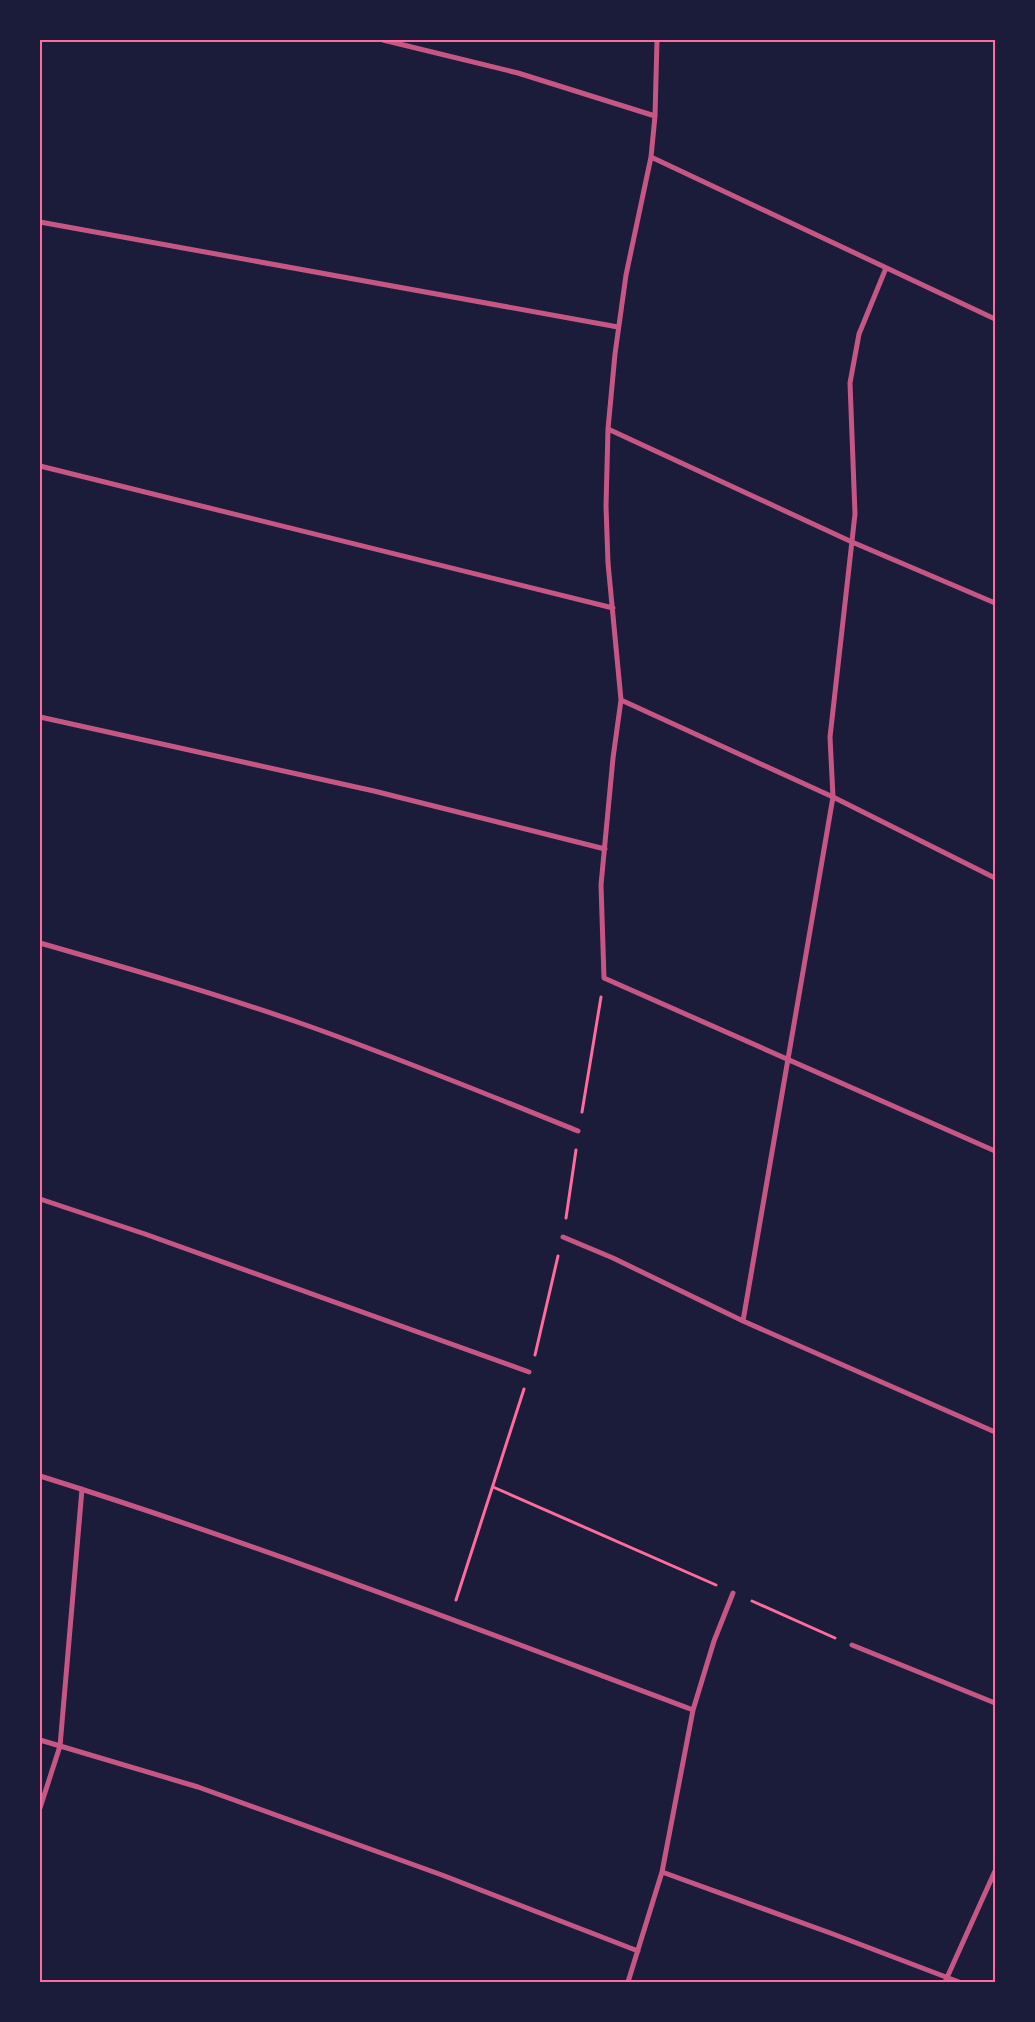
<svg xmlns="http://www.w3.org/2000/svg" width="1035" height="2022" viewBox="0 0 1035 2022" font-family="Lora,serif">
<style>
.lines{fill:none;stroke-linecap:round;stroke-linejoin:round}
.path{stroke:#ff6b9d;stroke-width:3}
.minor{stroke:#c65784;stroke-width:5}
.neatline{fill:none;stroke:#ff6b9d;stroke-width:2}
</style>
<rect width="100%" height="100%" fill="#1b1b3a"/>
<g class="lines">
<path class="path" d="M582,1112L601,997
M566,1218L576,1150
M535,1355L558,1256
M493,1487L716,1585
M456,1600L524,1389
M752,1601L835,1638"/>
<path class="minor" d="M383,40L518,73L655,116
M657,40L655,116L651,157L626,275L615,354L608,429L606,506L608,563L621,700L613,758L601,885L604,978L995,1151
M651,157L995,319
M40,222L618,327
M608,429L852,542L995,603
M40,466L613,608
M621,700L833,797L995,878
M40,717L374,791L605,849
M40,943C127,968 214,993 300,1023C394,1056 486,1094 578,1131
M40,1199L145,1234L529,1372
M563,1237L613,1258L743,1321L995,1432
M743,1321L833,797L830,737L855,514L850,383L859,334L886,268
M40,1476C261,1545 477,1629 693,1710
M852,1645L995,1703
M40,1740L198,1787L442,1875L638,1951
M40,1808L60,1746L82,1489
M662,1872L833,1934L959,1982
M628,1982L662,1872L693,1710L714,1641L733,1593
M945,1982L995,1871"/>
</g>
<rect width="1035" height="2022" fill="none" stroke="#1b1b3a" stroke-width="82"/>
<rect x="41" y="41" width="953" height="1940" class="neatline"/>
</svg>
